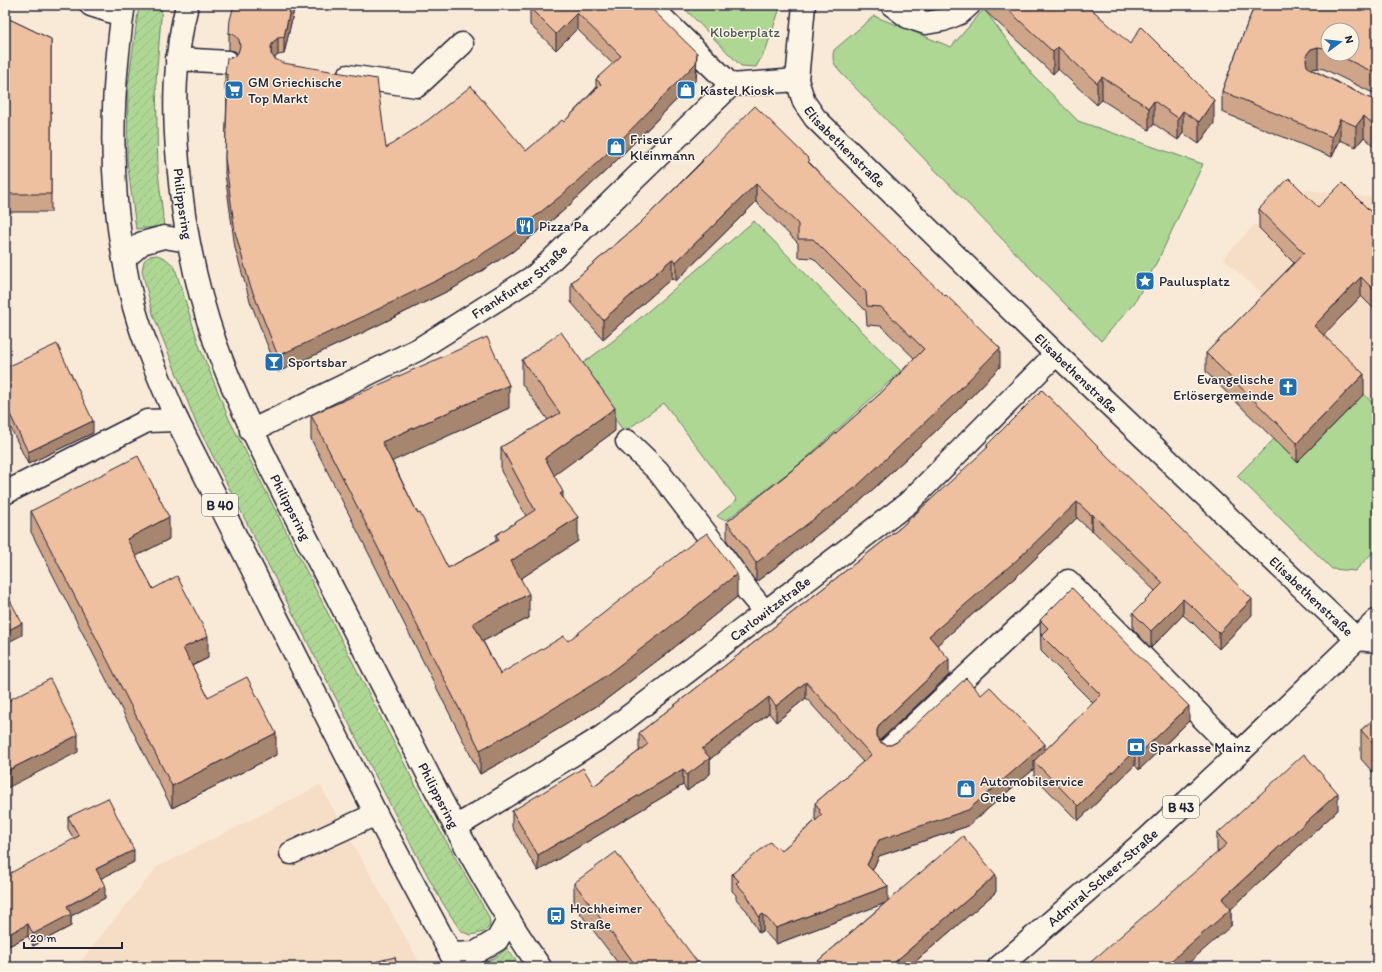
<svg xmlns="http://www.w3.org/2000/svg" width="1382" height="972" viewBox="0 0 1382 972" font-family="Itim,sans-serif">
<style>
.built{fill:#f6ddc6}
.park{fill:#aed794;stroke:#687c68}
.garden{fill:url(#garden-furrows);stroke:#687c68}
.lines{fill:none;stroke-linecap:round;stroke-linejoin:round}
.minor-casing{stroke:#22223b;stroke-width:25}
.major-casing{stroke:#22223b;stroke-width:25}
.minor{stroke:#fcf5e5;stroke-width:22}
.major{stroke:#fcf5e5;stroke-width:22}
.wall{fill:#cea589;stroke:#22223b;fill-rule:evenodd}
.shaded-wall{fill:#a7866f;stroke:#22223b}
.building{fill:#efc09f;stroke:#22223b}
.labels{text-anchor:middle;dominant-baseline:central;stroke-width:3;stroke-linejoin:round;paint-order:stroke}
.shield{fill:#fcf5e5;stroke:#63616e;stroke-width:1}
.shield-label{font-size:13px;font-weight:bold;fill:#22223b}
.park-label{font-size:14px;fill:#4c5856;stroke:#fcf5e5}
.poi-label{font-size:14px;fill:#22223b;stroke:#fcf5e5;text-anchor:start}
.street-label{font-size:14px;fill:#22223b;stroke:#fcf5e5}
</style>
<defs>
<pattern id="garden-furrows" width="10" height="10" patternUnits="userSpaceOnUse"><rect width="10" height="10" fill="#aed794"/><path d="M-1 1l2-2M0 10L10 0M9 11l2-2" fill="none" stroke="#95b880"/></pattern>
</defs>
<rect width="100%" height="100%" fill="#f9ead7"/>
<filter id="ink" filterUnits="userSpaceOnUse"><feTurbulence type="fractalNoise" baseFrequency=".025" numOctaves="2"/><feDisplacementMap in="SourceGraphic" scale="8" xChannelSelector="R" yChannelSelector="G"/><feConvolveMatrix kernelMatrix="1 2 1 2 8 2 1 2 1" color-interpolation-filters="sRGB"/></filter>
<g filter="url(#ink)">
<path class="built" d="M1298,189L1377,198V408L1272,304L1223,258L1255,224L1260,228Z
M320,785L422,967H76L157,867Z"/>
<path class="park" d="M681,5H781L766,49L756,67L741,66Z
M984,9L1032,74L1078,121L1203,164L1160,256L1135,302L1101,341L841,73C835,65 831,61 834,50L874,16L951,47Z
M754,221L901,371L802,462L728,519C723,521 721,519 717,516L737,500L664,403L624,432L579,366L613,341Z
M1364,394L1377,408V548L1355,571L1332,569L1237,476L1277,436Z"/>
<path class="garden" d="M139,5H162L156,81L158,171L164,226L136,229L127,160L128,86Z
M157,255C165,258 170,261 175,268L200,348L229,419L425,804L489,917L490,924L489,927L484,932L471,935L465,933L460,930L439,897L397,818L196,423L153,314L142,271L144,261L150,256Z
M507,948L520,967H486L484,963L496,957Z"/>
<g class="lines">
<defs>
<g id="minor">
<path d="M91,5L122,15"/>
<path d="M649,5L731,85"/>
<path id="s1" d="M804,5L797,80L804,102L815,118L1056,354L1310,595L1357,639L1377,641"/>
<path d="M892,5L908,17L926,23L943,20L960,13L969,5"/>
<path d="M177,59L228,62"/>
<path d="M348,76L417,86L462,44"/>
<path id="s2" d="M251,431L419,349L536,275L731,85L797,80"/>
<path d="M627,441L658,471L711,540L750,594L765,612"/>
<path d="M5,493L147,421L177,420"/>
<path d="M889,749L1068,581L1238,754"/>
<path id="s3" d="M456,827L603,736L908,503L1056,354"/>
<path d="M291,853L376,814"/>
</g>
<g id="major">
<path d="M124,5C121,21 120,37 118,53C109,137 113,225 134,307C145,346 161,383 177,420L376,814L451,954L459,967"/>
<path id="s4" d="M187,5C174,58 173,108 178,162C183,223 195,284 215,342C235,398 262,451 289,504C316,556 342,607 369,659C423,763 473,871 540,967"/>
<path d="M124,259L142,243L164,237L188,241"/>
<path d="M451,954L475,953L497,940L509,919"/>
<path id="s5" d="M999,967L1148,838L1238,754L1377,620"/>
</g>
</defs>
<use href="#minor" class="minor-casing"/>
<use href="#major" class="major-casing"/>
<use href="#minor" class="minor"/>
<use href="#major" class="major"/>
</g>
<path class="wall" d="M295,5L284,54L278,55L274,58L386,148L526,151L564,122L596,88V79L613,64L577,29L556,50L530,25V10L524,5H648L697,69L696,80L612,165L562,212L512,252L454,288L362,333L278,372L250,301L235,248L225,174V158L227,91H225V74L233,57L237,54L235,51L229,50V33Z
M981,5H1091V9L1214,123L1199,144L1183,133L1178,140L1154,124L1149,130L1102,100L1097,105L1058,69L1053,74L981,7Z
M1255,5H1377V94H1375L1324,69L1318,68L1311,69L1369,98L1377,99V149L1364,137L1356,147L1340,140L1332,157L1222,112V91L1249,19ZM1328,30H1352V54H1328Z
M5,17L51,39V212H5Z
M702,160L810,163L1000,367L954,414L856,505L756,582L727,541V522L810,456L882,392L914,358L881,326L867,325L866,311L813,258L798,257V243L756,202L676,281L672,278L603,339L571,302V283L639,224L702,161Z
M1318,207L1377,218V312L1361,296L1323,335L1364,394L1297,462L1206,372V353L1294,263L1259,228V209Z
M522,360L615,431L554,475L563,499L578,541L520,579L529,618L483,641L500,674L568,641L737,597L666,654L600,704L525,749L480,774L311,439V415L509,408L392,461L418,514L448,568L496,541V535L526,516L501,471V447L548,420L522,384Z
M5,368L93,433L28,464L5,416Z
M1042,390L1252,615L1219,649L1191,621V622L1183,615L1151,648L1133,629V613L1155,591L1092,530L1091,531L1077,518L1018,575L937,645L949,675L880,741L886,745H891L981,695L1045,750L1093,703L1041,651L1040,620L1189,721L1139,770L1135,765L1078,821L1034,776V769L968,826L879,856L872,871L888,901L996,892L909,967H811L885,903L776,944L763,930L759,933L747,911L736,899V895L732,891V874L775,848L781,851L816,820L815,819V803L863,762L806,698L776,722L769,713L710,759V774L687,791L683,785L538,871L512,827V811L594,786L640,750L639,749V733L900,528L987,449V445Z
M31,511L169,539L136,556L153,589L208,658L192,666L208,697L276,755L172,808L31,532Z
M1377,716V777L1361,759V730Z
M1338,810L1231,909V926L1218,852L1217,851V834Z
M68,817L134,862L101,878L105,898L71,916V926L33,946L28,936L5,948L74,839L68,829Z
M574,883L701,967H621L574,905Z"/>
<path class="shaded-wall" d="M291,5H295L284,54V37Z
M1082,5H1091V14Z
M577,13V29L556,50V34Z
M278,38V55L273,59L271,64V47L273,42Z
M1058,47V69L1053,74V52Z
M1318,47V68L1311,69L1307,75L1306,60L1307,54L1311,49Z
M697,53L696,80L612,165L562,212L512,252L454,288L362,333L278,372V356Z
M1102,77V100L1097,105V83Z
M1214,100V123L1199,144V122Z
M1154,101V124L1149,130V108Z
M1183,111V133L1178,140V118Z
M1364,116V137L1356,147V126Z
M1340,119V140L1332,157V137Z
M756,184V202L676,281V262Z
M672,259V278L603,339V320Z
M1361,277V296L1314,345V326Z
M1000,348V367L954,414L856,505L756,582V563Z
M1364,374V394L1297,462V443Z
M509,385V408L382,466V442Z
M615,408V431L545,482V458Z
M93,421V433L28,464V452Z
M563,492V516L560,494Z
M1077,502V518L1018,575L929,652V636Z
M1092,514V530L1091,531V515Z
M169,517V539L127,561V539Z
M578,517V541L511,585V561Z
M737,574V597L666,654L600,704L525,749L480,774V750Z
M529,594V618L473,646V623Z
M1183,599V615L1151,648V631Z
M1252,599V615L1219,649V633Z
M22,623V635L5,644V632Z
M208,636V658L183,670V648Z
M949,659V675L880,740L877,746V730L880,724Z
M806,682V698L776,722V706Z
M769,697V713L710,759V774L687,791V775L702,749Z
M1189,706V721L1139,770V754Z
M276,733V755L172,808V786Z
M78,735V752L5,789V772Z
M1045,744V760L1034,761V769L968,826L879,856L867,882V865L879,840Z
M1135,750V765L1078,821V806Z
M683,769V785L538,871V855Z
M1338,793V810L1231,909V926L1184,967H1164L1222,899Z
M134,850V862L96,881V869Z
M996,875V892L909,967H889Z
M105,886V898L71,916V926L33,946V934L67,906Z
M888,886V902L776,944V928Z
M763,914V930L759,933V917Z
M28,924V936L5,948V936Z"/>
<path class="building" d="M234,5H291L284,37L278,38L273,42L271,47V54L275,59L283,63L377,79L386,148L428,120L471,86L526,151L562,120L564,122L601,84L596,79L621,56L577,13L556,34L530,8L533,5H648L697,53L696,63L612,149L562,195L512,235L454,272L362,317L278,356L250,285L235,232L225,158L228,75L225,74L227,58L233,57L238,53L240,46L239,40L235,35L229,33L230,20Z
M1003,5H1087L1130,44L1141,27L1214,100L1199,122L1183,111L1178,118L1154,101L1149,108L1102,77L1097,83L1058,47L1053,52Z
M1255,5H1377V73H1375L1336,54H1352V30H1328V50L1324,48L1318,47L1311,49L1307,54L1306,60L1307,66L1312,70L1369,98L1377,99V128L1364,116L1356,126L1340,119L1332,137L1222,91L1249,19Z
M5,17L51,39V194H5Z
M755,106L810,160L808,162L913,265L945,296L946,295L1000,348L954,395L856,487L756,563L727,522L810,456L882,392L924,349L881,307L867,306L866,292L813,239H798V224L756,184L676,262L672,259L603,320L571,283L639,224L703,161L702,160Z
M1289,178L1318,207L1342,183L1377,218V293L1361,277L1314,326L1364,374L1297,443L1206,353L1304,253L1259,209Z
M561,332L615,408L545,458L563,492L560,494L578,517L511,561L529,594L473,623L500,674L564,636L568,641L699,538H700L707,533L737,574L666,630L600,680L525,726L480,750L311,415L487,337L509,385L382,442L418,514L420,513L448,568L499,540L496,535L535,510L501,447L560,413L522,360Z
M57,344L93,421L28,452L5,404V368Z
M1042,390L1094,443L1252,599L1219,633L1191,605V606L1183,599L1151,631L1133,613L1163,583L1092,514L1091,515L1077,502L1018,559L929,636L949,659L880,724L877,730V736L880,742L886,745H891L897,742L966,678L981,695L990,687L1045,744L968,810L879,840L867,865L888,886L776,928L763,914L759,917L747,895L736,883L739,881L732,874L770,842L775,848L778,847L781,851L822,815L819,812L820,810L815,803L871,755L806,682L776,706L769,697L702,749L710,758L687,775L683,769L538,855L512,811L583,768L594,786L648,744L639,733L900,528L988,447L987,445Z
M138,456L169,517L127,539L153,589L177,576L208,636L183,648L208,697L247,677L276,733L172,786L31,511Z
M1072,588L1189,706L1139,754L1135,750L1078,806L1034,761L1101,695L1041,635L1048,628L1040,620Z
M5,591L22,623L5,632Z
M50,679L78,735L5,772V702Z
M1377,716V748L1361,730Z
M1304,754L1338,793L1222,899L1231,909L1164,967H1085L1227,844L1217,834Z
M108,798L134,850L96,869L105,886L67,906L71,914L33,934L28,924L5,936V876L79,836L68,817Z
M963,836L996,875L889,967H811Z
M616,852L701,967H637L574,883Z
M395,957L397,967H353Z"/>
</g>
<defs>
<symbol id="supermarket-square" viewBox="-11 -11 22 22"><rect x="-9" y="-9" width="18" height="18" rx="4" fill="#1f6fb2" stroke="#fcf5e5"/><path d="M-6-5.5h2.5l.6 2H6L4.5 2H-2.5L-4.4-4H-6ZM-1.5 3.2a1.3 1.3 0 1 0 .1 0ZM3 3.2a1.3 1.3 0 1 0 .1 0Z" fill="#fff"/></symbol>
<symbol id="shop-square" viewBox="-11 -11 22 22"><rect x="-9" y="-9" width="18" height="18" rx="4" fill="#1f6fb2" stroke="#fcf5e5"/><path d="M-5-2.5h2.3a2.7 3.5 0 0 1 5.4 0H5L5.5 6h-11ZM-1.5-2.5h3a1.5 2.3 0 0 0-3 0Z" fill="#fff"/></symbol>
<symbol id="restaurant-square" viewBox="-11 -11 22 22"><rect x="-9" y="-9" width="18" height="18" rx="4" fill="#1f6fb2" stroke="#fcf5e5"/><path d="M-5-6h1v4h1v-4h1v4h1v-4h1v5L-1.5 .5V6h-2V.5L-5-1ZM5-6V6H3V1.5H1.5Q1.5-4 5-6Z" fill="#fff"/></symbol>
<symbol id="sight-square" viewBox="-11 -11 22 22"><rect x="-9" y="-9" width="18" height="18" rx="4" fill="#1f6fb2" stroke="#fcf5e5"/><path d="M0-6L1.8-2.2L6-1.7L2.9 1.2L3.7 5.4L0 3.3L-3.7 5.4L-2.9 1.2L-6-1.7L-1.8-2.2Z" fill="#fff"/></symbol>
<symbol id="bar-square" viewBox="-11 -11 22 22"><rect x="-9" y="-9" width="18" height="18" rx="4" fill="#1f6fb2" stroke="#fcf5e5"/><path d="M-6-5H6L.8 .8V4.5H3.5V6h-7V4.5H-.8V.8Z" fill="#fff"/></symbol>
<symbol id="church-square" viewBox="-11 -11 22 22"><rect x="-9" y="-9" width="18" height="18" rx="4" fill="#1f6fb2" stroke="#fcf5e5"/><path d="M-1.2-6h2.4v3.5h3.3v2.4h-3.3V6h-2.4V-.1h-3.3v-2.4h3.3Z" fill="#fff"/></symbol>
<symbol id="bank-square" viewBox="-11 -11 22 22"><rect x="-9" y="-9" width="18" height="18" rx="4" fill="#1f6fb2" stroke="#fcf5e5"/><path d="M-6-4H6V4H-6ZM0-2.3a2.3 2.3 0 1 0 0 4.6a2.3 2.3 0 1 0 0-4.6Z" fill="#fff"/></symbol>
<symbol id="bus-square" viewBox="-11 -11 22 22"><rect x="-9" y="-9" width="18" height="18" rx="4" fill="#1f6fb2" stroke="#fcf5e5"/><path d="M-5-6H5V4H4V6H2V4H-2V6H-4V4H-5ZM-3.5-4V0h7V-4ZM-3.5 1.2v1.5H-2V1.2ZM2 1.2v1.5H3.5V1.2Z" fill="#fff"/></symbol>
</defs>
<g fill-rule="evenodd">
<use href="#supermarket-square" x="223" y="79" width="22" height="22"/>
<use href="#shop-square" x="675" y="79" width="22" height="22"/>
<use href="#shop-square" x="605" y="136" width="22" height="22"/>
<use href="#restaurant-square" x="514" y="215" width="22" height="22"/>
<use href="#sight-square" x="1134" y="270" width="22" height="22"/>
<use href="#bar-square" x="263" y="351" width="22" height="22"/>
<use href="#church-square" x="1277" y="376" width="22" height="22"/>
<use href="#bank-square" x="1125" y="736" width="22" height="22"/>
<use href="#shop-square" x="955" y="778" width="22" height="22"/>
<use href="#bus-square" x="545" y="905" width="22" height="22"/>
</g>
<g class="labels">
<g class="shield">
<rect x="202" y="494" width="36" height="22" rx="3"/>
<rect x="1163" y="796" width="36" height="22" rx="3"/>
</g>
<g class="shield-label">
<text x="220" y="505">B 40</text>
<text x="1181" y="807">B 43</text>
</g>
<g class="park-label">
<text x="745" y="32">Kloberplatz</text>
</g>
<g class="poi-label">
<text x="248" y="82">GM Griechische<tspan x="248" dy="16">Top Markt</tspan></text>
<text x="700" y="90">Kastel Kiosk</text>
<text x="630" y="139">Friseur<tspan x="630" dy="16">Kleinmann</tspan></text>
<text x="539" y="226">Pizza Pa</text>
<text x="1159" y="281">Paulusplatz</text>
<text x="288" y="362">Sportsbar</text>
<text x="1274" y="379" text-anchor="end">Evangelische<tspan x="1274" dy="16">Erlösergemeinde</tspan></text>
<text x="1150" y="747">Sparkasse Mainz</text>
<text x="980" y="781">Automobilservice<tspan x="980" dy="16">Grebe</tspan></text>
<text x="570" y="908">Hochheimer<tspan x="570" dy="16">Straße</tspan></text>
</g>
<g class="street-label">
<text stroke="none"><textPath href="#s1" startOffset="159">Elisabethenstraße</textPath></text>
<text stroke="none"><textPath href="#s4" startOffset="200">Philippsring</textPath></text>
<text stroke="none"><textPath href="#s2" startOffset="308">Frankfurter Straße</textPath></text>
<text stroke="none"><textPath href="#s1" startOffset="483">Elisabethenstraße</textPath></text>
<text stroke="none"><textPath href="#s4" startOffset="524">Philippsring</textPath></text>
<text stroke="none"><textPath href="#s1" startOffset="807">Elisabethenstraße</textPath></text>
<text stroke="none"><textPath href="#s3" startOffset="383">Carlowitzstraße</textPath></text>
<text stroke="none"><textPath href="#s4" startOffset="848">Philippsring</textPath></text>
<text stroke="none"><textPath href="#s5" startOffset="137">Admiral-Scheer-Straße</textPath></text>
</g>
</g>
<rect width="1382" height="972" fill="none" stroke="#fcf5e5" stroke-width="20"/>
<rect x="10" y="10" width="1362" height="952" fill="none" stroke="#22223b" stroke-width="1.5" filter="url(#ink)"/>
<g transform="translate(1340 42) rotate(75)"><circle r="19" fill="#fcf5e5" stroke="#a5a1a1"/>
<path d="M0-3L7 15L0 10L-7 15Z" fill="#1f6fb2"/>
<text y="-6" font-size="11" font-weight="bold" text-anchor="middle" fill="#22223b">N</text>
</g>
<path d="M24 942v6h98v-6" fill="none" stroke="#22223b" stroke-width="2"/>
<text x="30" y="942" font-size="12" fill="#22223b" stroke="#fcf5e5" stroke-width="3" paint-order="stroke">20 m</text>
</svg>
